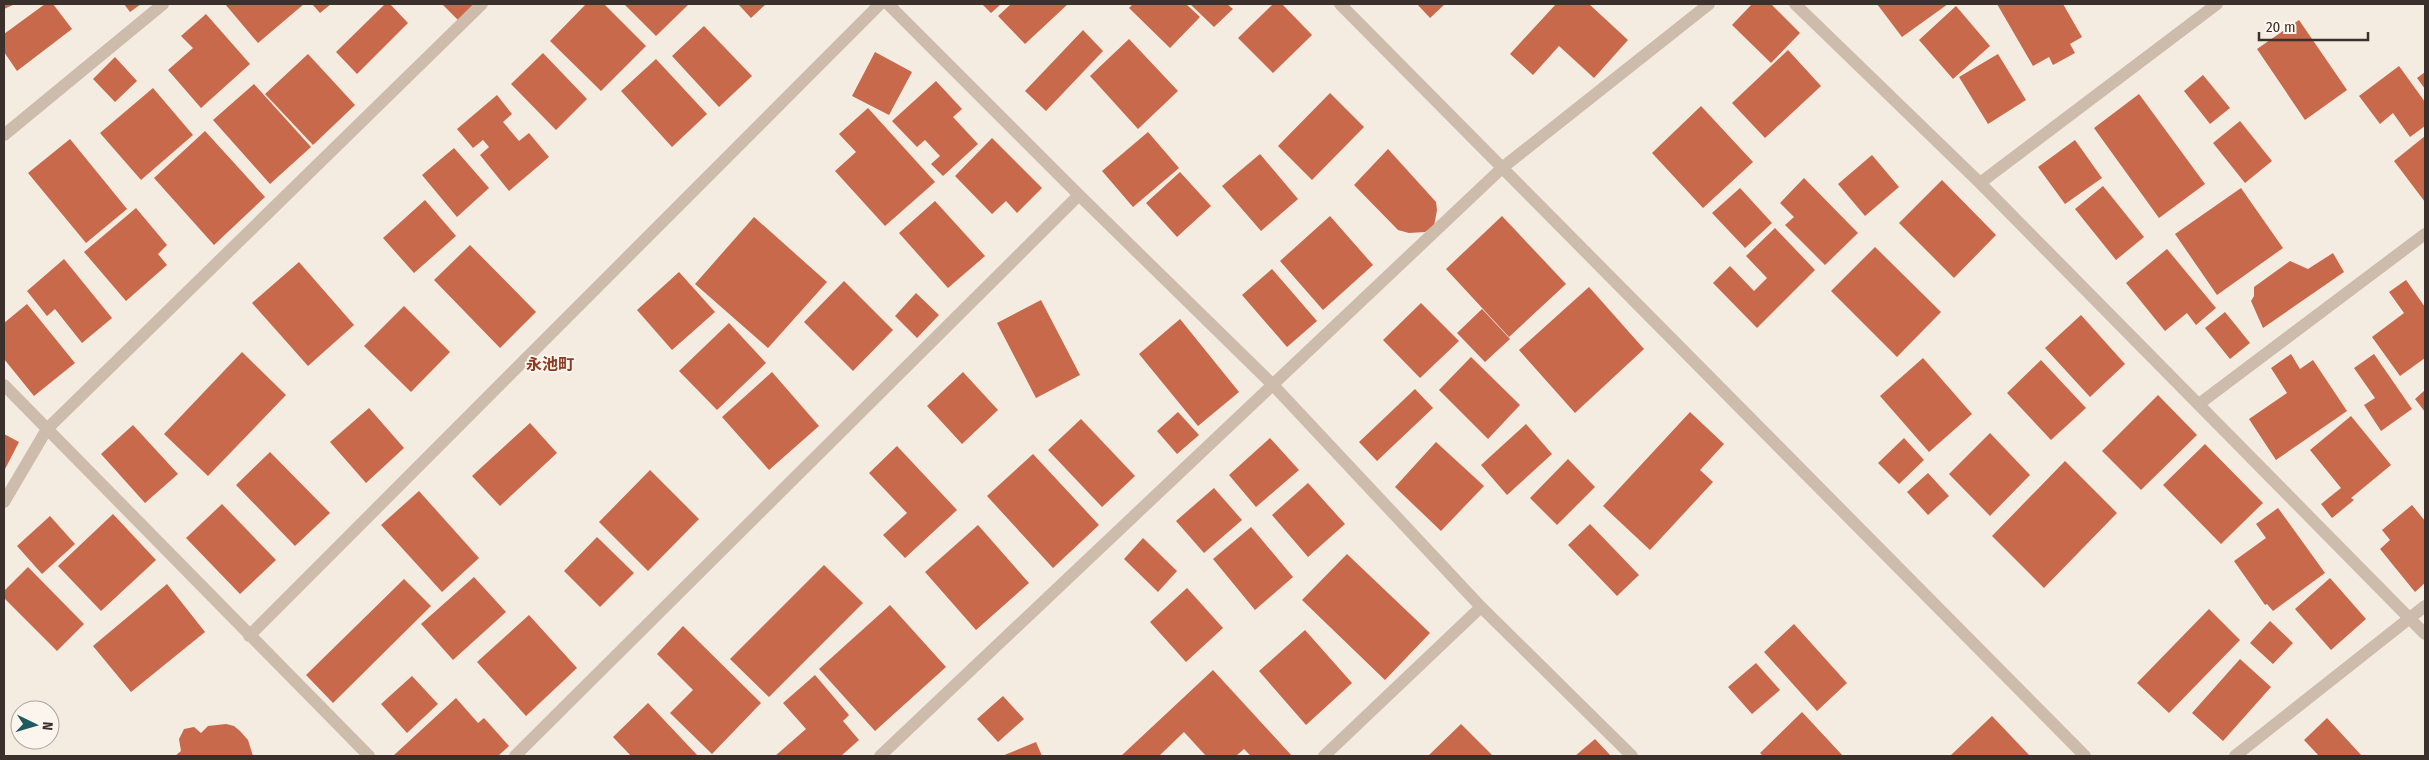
<svg xmlns="http://www.w3.org/2000/svg" width="2429" height="760" viewBox="0 0 2429 760" font-family="'Fira Sans Condensed','Noto Sans JP',sans-serif">
<style>
.building{fill:#c8694b}
.lines{fill:none;stroke-linecap:round;stroke-linejoin:round}
.minor{stroke:#cdbbac;stroke-width:12}
.labels{text-anchor:middle;dominant-baseline:central;stroke-width:4;stroke-linejoin:round;paint-order:stroke}
.quarter-label{font-size:16px;font-weight:bold;fill:#8c3b22;stroke:#fbf5ee}
</style>
<rect width="100%" height="100%" fill="#f4ebe1"/>
<path class="building" d="M4,4H15L4,9Z
M45,4H53L72,29L17,71L4,52V34Z
M124,4H141L130,12Z
M225,4H304L258,43Z
M312,4H331L320,13Z
M385,4H390L408,23L357,74L336,52Z
M442,4H474L458,20Z
M586,4H604L646,46L601,91L550,41Z
M624,4H689L656,36Z
M738,4H766L751,18Z
M982,4H1001L991,13Z
M1011,4H1068L1025,44L998,16Z
M1133,4H1186L1200,17L1170,48L1129,8Z
M1190,4H1227L1233,9L1214,27Z
M1273,4H1282L1312,35L1273,73L1238,38Z
M1417,4H1445L1430,18Z
M1556,4H1589L1628,40L1594,78L1559,46L1533,75L1510,54Z
M1752,4H1771L1800,33L1771,63L1732,25Z
M1877,4H1948L1902,37Z
M1997,4H2063L2082,37L2070,44L2075,53L2053,65L2049,57L2033,66Z
M1956,6L1990,46L1953,79L1919,40Z
M206,14L250,64L201,108L168,70L193,48L181,36Z
M2299,20L2347,90L2305,120L2257,49Z
M704,26L752,76L719,107L672,56Z
M1083,30L1103,51L1046,111L1025,91Z
M1129,39L1178,91L1138,129L1090,76Z
M1788,50L1821,86L1765,138L1732,103Z
M875,52L912,72L889,115L852,96Z
M543,53L587,99L556,130L511,84Z
M308,54L355,105L313,145L265,94Z
M1998,54L2026,100L1988,124L1959,77Z
M115,57L137,81L115,102L93,79Z
M656,59L707,114L672,147L621,91Z
M2399,66L2425,102V126L2410,137L2393,113L2380,124L2359,96Z
M2425,72V89L2417,78Z
M2203,75L2230,108L2210,124L2184,91Z
M936,81L962,109L953,117L978,144L943,176L931,164L940,156L925,140L917,147L892,121Z
M254,84L311,147L270,184L213,120Z
M153,88L193,135L141,180L100,133Z
M1330,93L1364,127L1312,180L1278,146Z
M2139,94L2205,184L2159,218L2094,128Z
M497,95L512,114L503,122L519,141L529,133L549,157L509,191L480,155L489,147L483,140L473,148L457,129Z
M1701,106L1753,162L1703,208L1652,153Z
M868,108L935,182L885,226L835,171L856,152L839,134Z
M2240,121L2272,161L2245,183L2213,143Z
M205,131L265,197L214,245L154,178Z
M1148,132L1179,168L1133,207L1102,171Z
M2425,136V202L2394,161Z
M992,138L1042,188L1017,213L1006,201L992,214L955,176Z
M70,139L127,209L86,243L28,173Z
M2075,140L2102,178L2065,204L2038,167Z
M454,148L489,188L457,217L422,175Z
M1388,149L1436,202L1437,210L1434,226L1425,232L1409,233L1398,230L1354,185Z
M1260,154L1298,199L1261,231L1222,186Z
M1872,155L1899,187L1865,216L1838,184Z
M1180,172L1211,206L1177,237L1146,203Z
M1804,178L1858,233L1825,265L1785,225L1794,217L1780,203Z
M1942,180L1996,235L1954,278L1899,223Z
M2103,186L2144,237L2116,260L2075,209Z
M1740,188L1772,223L1745,248L1712,213Z
M2241,188L2283,248L2217,295L2175,234Z
M425,200L456,236L414,273L383,238Z
M935,201L985,256L948,288L899,233Z
M136,208L167,245L158,254L167,265L126,301L84,252Z
M1330,216L1373,265L1323,310L1280,261Z
M1502,216L1566,284L1509,337L1446,269Z
M754,217L827,282L768,348L695,284Z
M1775,228L1815,270L1757,328L1713,283L1730,266L1754,291L1767,278L1746,256Z
M470,245L536,312L500,348L434,280Z
M1875,247L1941,312L1897,357L1831,291Z
M2167,249L2216,308L2196,325L2187,313L2165,331L2126,283Z
M2333,253L2344,272L2263,328L2251,301L2254,296V287L2290,261L2308,269Z
M64,259L112,318L82,343L55,309L47,316L27,291Z
M299,262L354,325L308,366L252,303Z
M1272,269L1317,321L1287,347L1242,295Z
M679,272L715,312L672,350L637,310Z
M2406,280L2425,307V358L2400,376L2372,337L2404,313L2389,292Z
M844,281L893,330L853,371L804,322Z
M1589,287L1644,349L1575,413L1519,350Z
M916,293L939,315L917,338L895,316Z
M1041,300L1080,375L1036,398L997,323Z
M1421,303L1459,341L1420,378L1383,340Z
M27,304L75,363L34,396L4,359V323Z
M404,306L450,352L411,392L364,346Z
M1482,309L1510,339L1485,362L1457,333Z
M2225,312L2250,343L2230,359L2205,328Z
M2081,315L2125,364L2090,397L2045,348Z
M1180,319L1239,392L1198,426L1139,354Z
M729,323L766,363L717,410L679,371Z
M242,352L286,395L208,476L164,434Z
M2291,354L2300,369L2313,360L2347,411L2276,460L2249,419L2287,393L2271,368Z
M2374,354L2412,409L2381,431L2364,405L2375,398L2354,368Z
M1471,357L1520,405L1488,439L1439,390Z
M1923,358L1972,414L1929,452L1880,396Z
M2041,360L2086,408L2051,440L2007,393Z
M772,372L819,426L769,470L722,417Z
M963,372L998,410L962,444L927,406Z
M1415,389L1433,408L1377,461L1359,442Z
M2425,390V412L2415,399Z
M2158,395L2197,435L2141,490L2102,451Z
M369,408L404,448L366,483L330,442Z
M1178,412L1199,435L1177,454L1157,431Z
M1690,412L1724,444L1700,470L1713,482L1650,550L1603,506Z
M2351,416L2391,465L2351,498L2354,500L2332,518L2321,504L2341,488L2310,450Z
M1081,419L1135,476L1102,507L1048,450Z
M530,423L557,453L500,506L472,476Z
M1526,424L1552,454L1507,495L1481,465Z
M133,425L178,474L145,503L101,454Z
M1990,433L2030,475L1990,516L1949,474Z
M4,434L19,442L4,471Z
M1270,438L1299,470L1256,507L1229,475Z
M1904,438L1924,460L1899,484L1878,463Z
M1436,442L1484,486L1441,531L1395,487Z
M2205,444L2263,503L2221,544L2163,485Z
M897,446L957,510L905,558L883,535L907,513L869,473Z
M270,452L330,513L295,546L236,485Z
M1033,454L1099,525L1053,568L987,496Z
M1568,459L1595,487L1557,525L1530,498Z
M2065,461L2117,513L2044,588L1992,536Z
M650,470L699,519L648,571L599,522Z
M1928,473L1949,496L1928,515L1907,492Z
M1308,483L1345,524L1308,557L1272,515Z
M1214,488L1242,520L1204,553L1176,521Z
M419,491L479,558L442,592L381,525Z
M222,504L276,560L240,594L186,538Z
M2412,505L2425,521V583L2415,592L2380,549L2390,540L2382,530Z
M2278,508L2325,573L2273,611L2267,604L2265,605L2234,561L2266,538L2256,524Z
M113,514L156,560L101,611L58,566Z
M50,516L75,544L42,574L17,546Z
M1590,524L1639,575L1617,596L1568,545Z
M978,525L1029,583L976,630L925,572Z
M1251,527L1293,577L1255,610L1213,559Z
M597,537L634,573L600,607L564,571Z
M1143,538L1177,571L1158,592L1124,559Z
M1347,554L1430,633L1385,680L1302,600Z
M824,565L863,603L769,697L730,659Z
M28,567L84,624L57,651L4,598V591Z
M474,577L506,612L453,660L421,624Z
M2330,578L2366,619L2331,650L2295,609Z
M404,579L431,606L333,703L306,675Z
M167,584L205,632L131,692L93,646Z
M1187,588L1223,628L1186,662L1150,622Z
M890,605L946,667L875,731L819,669Z
M2209,609L2240,640L2169,713L2137,683Z
M529,615L577,668L526,716L477,662Z
M2270,621L2293,643L2273,664L2250,643Z
M1794,624L1847,683L1817,711L1764,652Z
M683,626L761,703L712,754L670,713L693,690L657,654Z
M1305,630L1352,683L1306,725L1259,671Z
M2240,659L2271,687L2223,741L2192,713Z
M1756,663L1780,690L1752,714L1728,687Z
M1213,670L1292,756H1251L1244,749L1236,756H1206L1184,732L1159,756H1121Z
M815,675L849,715L843,721L859,740L841,756H775L806,729L783,703Z
M412,676L438,704L407,733L381,704Z
M1003,696L1024,719L998,742L977,719Z
M456,698L478,723L484,718L509,746L498,756H393Z
M648,703L698,756H631L613,737Z
M1802,712L1843,756H1763L1760,753Z
M1992,716L2030,756H1950Z
M2327,718L2362,756H2319L2304,740Z
M226,724L234,726L240,731L248,740L253,756H175L181,751L179,739L184,729L194,727L201,733L208,726Z
M1461,724L1493,756H1428Z
M1595,739L1611,756H1575Z
M1036,742L1042,756H1002Z"/>
<g class="lines">
<path class="minor" d="M888,4L1079,195L1273,385L1481,607L1632,756
M1340,4L2085,756
M1795,4L1980,183L2425,634
M4,135L163,4
M1980,183L2217,4
M4,385L369,756
M2199,404L2425,234
M4,502L47,429L482,4
M249,636L880,4
M515,756L1079,195
M880,756L1502,168L1709,4
M1324,756L1481,607
M2235,756L2425,606"/>
</g>
<g class="labels">
<g class="quarter-label">
<text x="550" y="364">永池町</text>
</g>
</g>
<rect width="2429" height="760" fill="none" stroke="#3b302b" stroke-width="10"/>
<g transform="translate(35 725) rotate(95)"><circle r="24" fill="#fbf5ee" stroke="#aea6a0"/>
<path d="M0-4L9 19L0 12L-9 19Z" fill="#1f5a5e"/>
<text y="-8" font-size="14" font-weight="bold" text-anchor="middle" fill="#3b302b">N</text>
</g>
<path d="M2259 32v8h109v-8" fill="none" stroke="#3b302b" stroke-width="2.5"/>
<text x="2266" y="32" font-size="15" fill="#3b302b" stroke="#fbf5ee" stroke-width="4" paint-order="stroke">20 m</text>
</svg>
